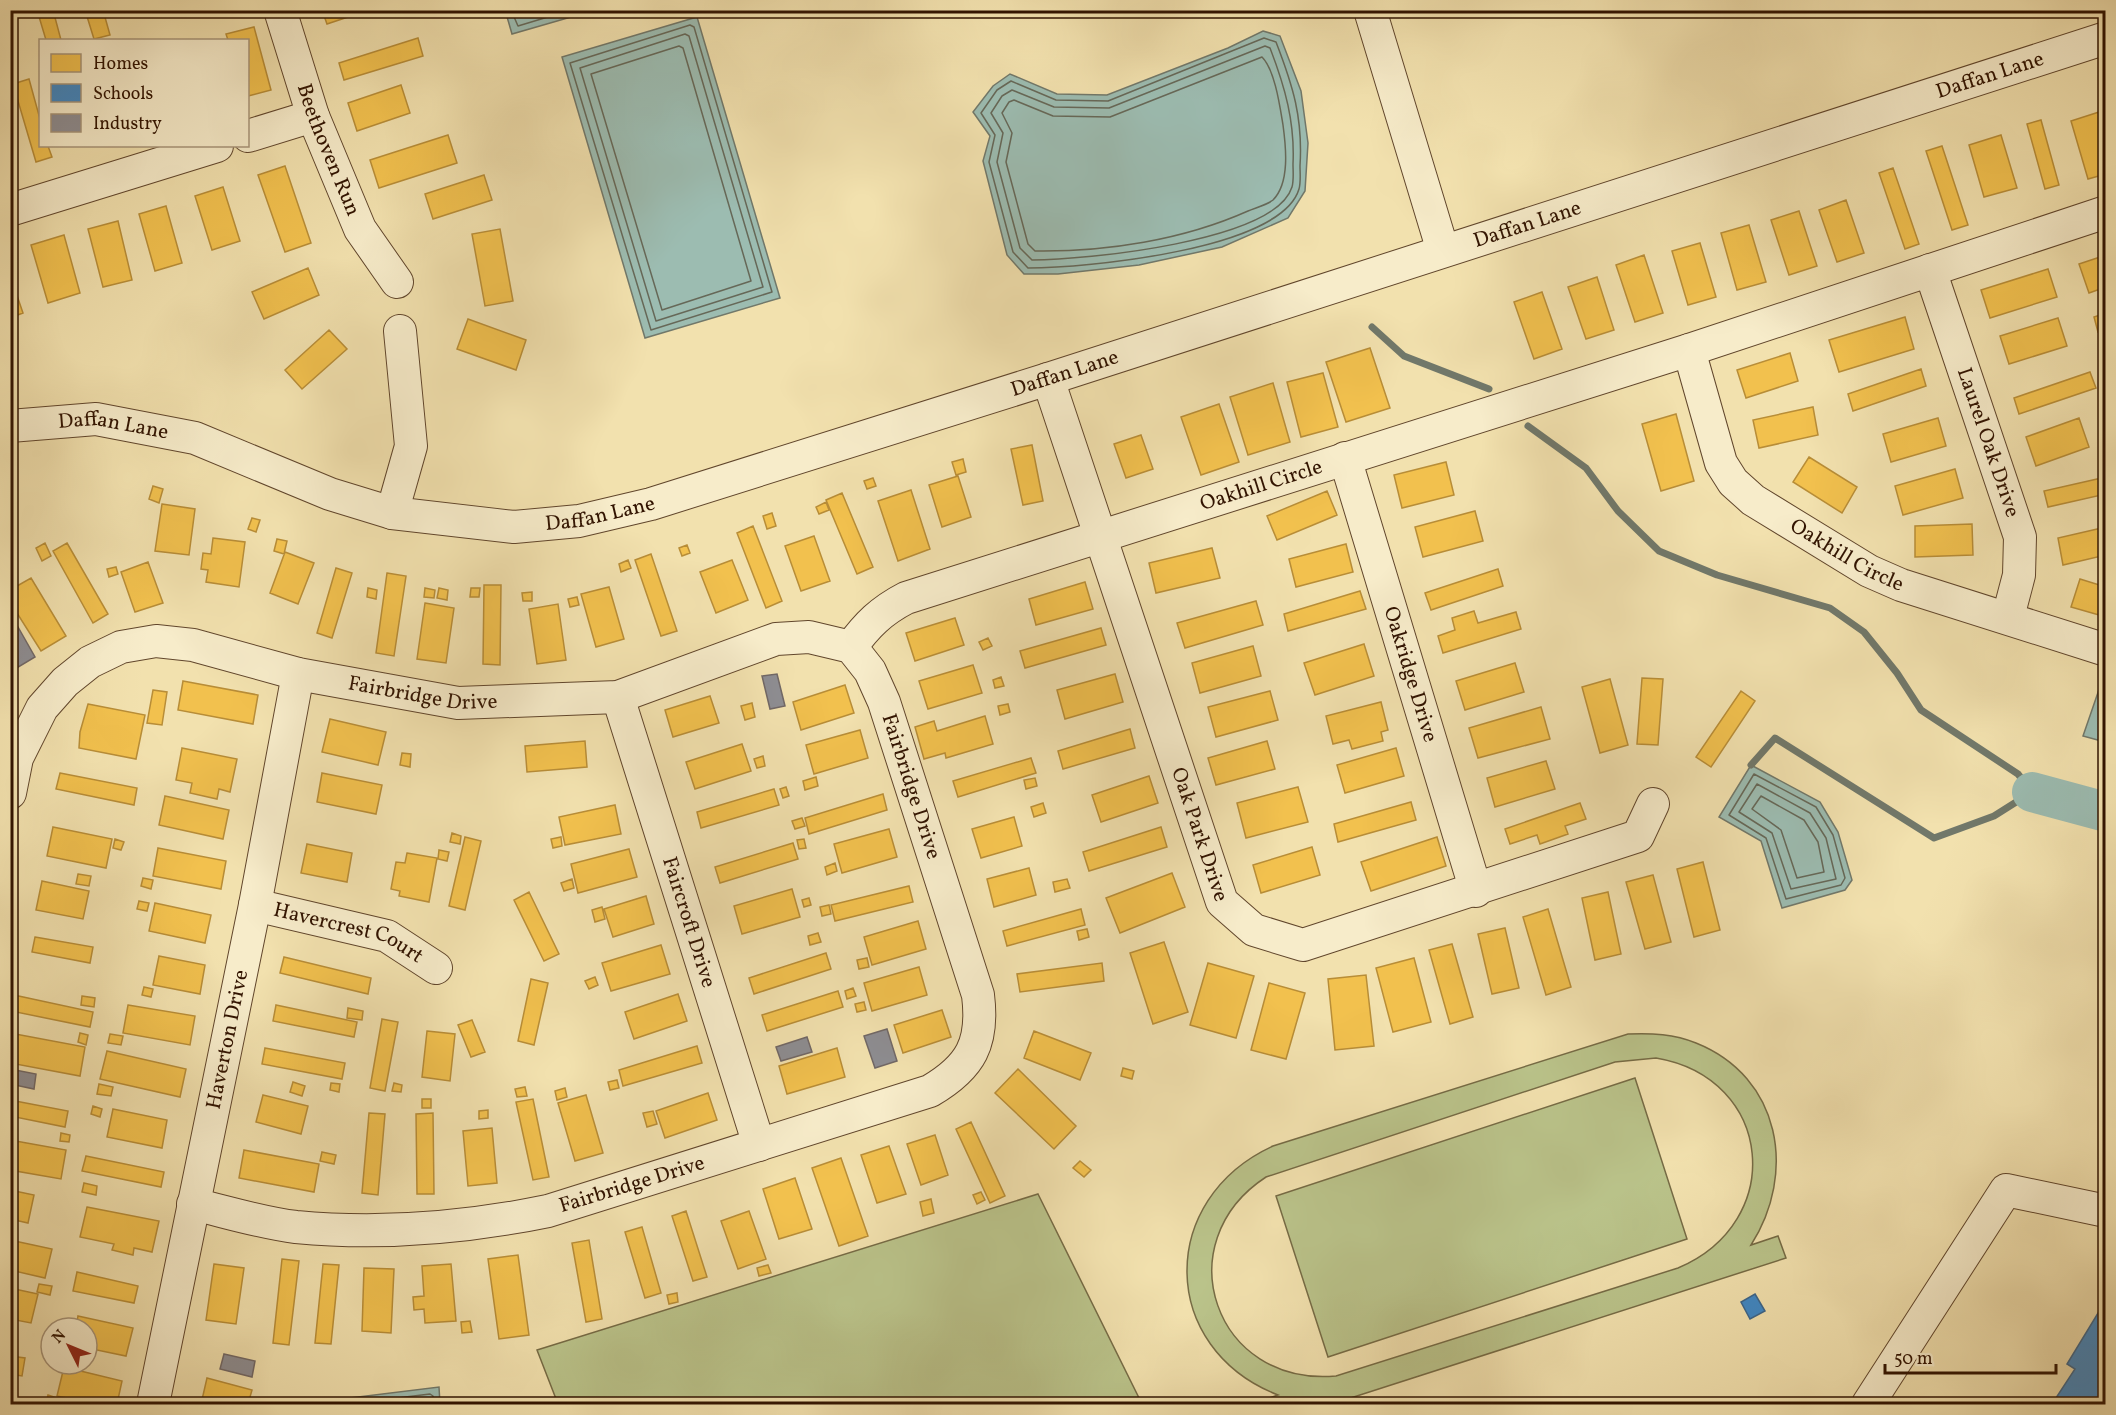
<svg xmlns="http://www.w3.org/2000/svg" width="2116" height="1415" viewBox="0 0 2116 1415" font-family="Vollkorn,serif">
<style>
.green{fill:#bac38a;stroke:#766b45;stroke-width:1.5;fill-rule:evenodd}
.water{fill:#9cbcb1;stroke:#71786a;stroke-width:1.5}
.homes{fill:#f2c14e;stroke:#b88d37;stroke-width:1.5}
.schools{fill:#3f88c5;stroke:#3b658a;stroke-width:1.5}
.industry{fill:#8d8d92;stroke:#716866;stroke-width:1.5}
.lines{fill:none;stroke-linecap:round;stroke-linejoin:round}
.shore{stroke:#666858;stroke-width:1.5}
.stream{stroke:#71786a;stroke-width:7}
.river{stroke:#9cbcb1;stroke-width:40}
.minor-casing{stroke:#61462c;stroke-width:34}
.minor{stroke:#f7ecca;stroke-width:32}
.labels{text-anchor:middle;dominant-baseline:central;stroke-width:6;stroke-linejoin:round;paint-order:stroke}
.street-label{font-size:21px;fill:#311300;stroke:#f7ecca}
</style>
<rect width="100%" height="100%" fill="#f2e1ae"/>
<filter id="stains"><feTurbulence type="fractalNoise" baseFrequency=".00333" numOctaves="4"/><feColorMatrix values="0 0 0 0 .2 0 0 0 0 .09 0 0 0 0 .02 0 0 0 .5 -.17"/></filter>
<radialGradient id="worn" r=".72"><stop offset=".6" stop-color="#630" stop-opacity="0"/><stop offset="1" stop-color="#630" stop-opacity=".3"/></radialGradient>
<path class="green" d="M1628,1034C1652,1033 1674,1034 1696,1043C1781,1077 1797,1173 1751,1245L1778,1236L1786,1258L1332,1404H1252L1278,1395C1158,1348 1157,1199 1273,1146ZM1656,1058C1774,1078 1787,1222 1678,1268L1336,1376C1215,1387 1165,1243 1266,1177L1615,1062Z
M1635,1078L1687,1239L1328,1357L1276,1196Z
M1038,1194L1142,1404H558L537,1350Z"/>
<path class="water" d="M505,10H592V11L512,34Z
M697,17L780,298L645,338L562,57Z
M1263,31L1280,36L1301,91L1308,143L1305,191L1288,218L1222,247L1139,265L1058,274H1024L1007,255L983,161L990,136L973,112L993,86L1010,74L1057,94L1107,95L1228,48Z
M2104,675L2106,676L2105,742L2083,736Z
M1751,765L1820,802L1838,832L1852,880L1845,890L1782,908L1761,841L1719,817Z
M439,1387L440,1404H301Z"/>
<path class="homes" d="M37,10H53L61,40H46Z
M85,10H103L110,35L94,39Z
M322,10H369L327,24Z
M254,27L271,90L248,96V40H228L226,34Z
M418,38L423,56L344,80L339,63Z
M10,47L16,66L10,68Z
M29,79L40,119V146H48L52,157L36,162L13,84Z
M401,85L410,113L357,131L348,103Z
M2099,112L2106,134V174L2088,179L2071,121Z
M2041,120L2059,185L2045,189L2027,124Z
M448,135L457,163L379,188L370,160Z
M2001,135L2017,188L1984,197L1969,145Z
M1942,146L1968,225L1952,230L1926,151Z
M285,166L311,243L285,252L258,175Z
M1893,168L1919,244L1905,249L1879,173Z
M484,175L492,200L433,219L425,194Z
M223,187L240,241L212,250L195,196Z
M1846,200L1864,253L1837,262L1819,210Z
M166,206L182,263L155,271L139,214Z
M1799,211L1817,266L1789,275L1771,220Z
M118,221L132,280L103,287L88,229Z
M1749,225L1766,282L1737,290L1721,233Z
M500,229L513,301L485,306L472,234Z
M64,235L80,293L48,303L31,245Z
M1700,243L1716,297L1688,305L1672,251Z
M1644,255L1663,313L1635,322L1616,265Z
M2106,255V287L2089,293L2079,264Z
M308,268L319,295L264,319L252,292Z
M2048,269L2057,297L1990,318L1981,290Z
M10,275L23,313L10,318Z
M1597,277L1614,330L1586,339L1568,287Z
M1542,292L1562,349L1534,359L1514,302Z
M2106,313V330L2098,332L2094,317Z
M1905,317L1914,349L1839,372L1829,340Z
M2058,318L2067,346L2009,364L2000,336Z
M468,319L526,340L516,370L457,349Z
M329,330L347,349L302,389L285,370Z
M1370,348L1390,408L1346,422L1326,362Z
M1790,353L1798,381L1746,398L1737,370Z
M1921,369L1926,386L1853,411L1848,394Z
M2090,372L2096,388L2019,414L2014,398Z
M1323,373L1338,427L1301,437L1287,382Z
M1273,383L1290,442L1248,455L1230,397Z
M1219,404L1239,462L1201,475L1181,417Z
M1813,407L1818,435L1759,448L1753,420Z
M1676,414L1694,481L1661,491L1642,424Z
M1938,418L1946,446L1891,462L1883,434Z
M2079,418L2089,447L2036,466L2026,437Z
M1141,435L1153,469L1126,478L1114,444Z
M1032,445L1043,501L1023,505L1011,449Z
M1809,457L1857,487L1842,513L1793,482Z
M963,459L966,472L956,475L952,462Z
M1446,462L1454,495L1402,508L1394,475Z
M1955,469L1963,498L1903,515L1895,486Z
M958,476L971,517L942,527L929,485Z
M2106,477V494L2048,507L2044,491Z
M873,478L876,486L867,489L864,481Z
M153,486L163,489L159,503L149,499Z
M911,490L930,549L898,561L878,501Z
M1327,491L1337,515L1277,540L1267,516Z
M842,493L873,567L857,574L826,500Z
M826,502L829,510L819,514L816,507Z
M162,504L195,509L189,555L155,551Z
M1475,511L1483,541L1423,557L1415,527Z
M772,513L776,526L767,529L763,516Z
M252,518L260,520L256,532L248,529Z
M1972,524L1973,555L1915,557V526Z
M753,526L782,601L766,608L737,533Z
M2106,527V555L2063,565L2058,538Z
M814,536L830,581L801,591L785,546Z
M213,538L245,542L239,587L206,582L208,570L201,569L203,553L211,554Z
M277,539L287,541L284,554L274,551Z
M45,543L51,556L42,561L36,548Z
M67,543L108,614L93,623L53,551Z
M1346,544L1353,572L1296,587L1289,559Z
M687,545L690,553L682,556L679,548Z
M1212,548L1220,578L1156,593L1149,563Z
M285,552L314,563L298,604L270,593Z
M651,554L677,631L661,636L635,560Z
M628,560L631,568L621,572L619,564Z
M732,560L748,600L716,613L700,572Z
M148,562L163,603L135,612L121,572Z
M116,567L118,574L109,577L107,569Z
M336,568L352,573L332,638L317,633Z
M1498,569L1503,586L1431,610L1425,593Z
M387,573L406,576L394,656L376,653Z
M31,578L66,636L41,651L10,602V590Z
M2080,579L2106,587V617L2071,607Z
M1085,582L1093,609L1036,625L1029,599Z
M484,585H501L500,665L483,664Z
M609,587L624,639L596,647L581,594Z
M368,588L377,590L376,599L367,597Z
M425,588L435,590L434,598L424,597Z
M439,588L448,590L447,600L437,598Z
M471,588H480L479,597H470Z
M1360,591L1366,609L1288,631L1284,614Z
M532,592V601H523L522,593Z
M577,597L579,605L570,607L568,599Z
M1256,601L1263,625L1185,648L1177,623Z
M425,603L454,608L446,663L417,659Z
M558,604L566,660L537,664L529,609Z
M1474,611L1478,623L1516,612L1521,629L1443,653L1438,636L1455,630L1452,618Z
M955,618L964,645L915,661L906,633Z
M1101,628L1106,645L1025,668L1020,651Z
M988,638L992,646L983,650L979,642Z
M1364,644L1374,676L1315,695L1304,663Z
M1253,646L1261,676L1200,693L1192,663Z
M1515,663L1524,692L1465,710L1456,681Z
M973,665L982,693L928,709L919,681Z
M1115,674L1123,702L1065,719L1057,690Z
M1001,677L1004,686L995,688L993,680Z
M1642,678L1663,679L1658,745L1637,744Z
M1610,679L1628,745L1600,753L1582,687Z
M183,681L258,695L253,724L178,710Z
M845,685L854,713L801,730L793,702Z
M153,690L167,692L162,725L147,723Z
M1270,691L1278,720L1216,737L1208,707Z
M1741,691L1755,701L1711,767L1696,757Z
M710,696L719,723L673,737L665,710Z
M1381,702L1388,730L1381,732L1383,741L1352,749L1349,740L1333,744L1326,716Z
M752,703L755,717L745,720L741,706Z
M88,704L145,715L136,759L79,748L80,732Z
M1008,704L1010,712L1000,715L998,706Z
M1541,707L1550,739L1478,758L1469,728Z
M985,716L993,744L946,758L945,753L924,759L915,727L934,721L937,731Z
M330,719L386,732L378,765L322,752Z
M1130,729L1135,748L1063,769L1058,751Z
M860,730L868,758L814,774L806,745Z
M585,741L587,767L527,772L525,746Z
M1267,741L1275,769L1216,785L1208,758Z
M742,744L751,771L695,789L686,762Z
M182,748L237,759L230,792L219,789L217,799L190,793L192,783L176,780Z
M1396,748L1404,776L1345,793L1337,765Z
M402,753L411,754L410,767L400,765Z
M763,756L765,766L757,768L754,759Z
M1031,758L1036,773L958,797L953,781Z
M1546,761L1555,789L1495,807L1487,778Z
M60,773L137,788L134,805L56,789Z
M322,773L382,785L376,814L317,802Z
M1149,776L1158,803L1101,822L1092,795Z
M816,777L818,786L805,790L803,781Z
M1035,778L1037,786L1026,789L1024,780Z
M786,787L789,796L783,798L780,789Z
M1298,787L1308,822L1246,838L1237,803Z
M774,789L779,805L701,828L697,812Z
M883,794L887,810L809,834L805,818Z
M165,796L229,810L223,839L159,825Z
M1411,802L1416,820L1338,842L1334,824Z
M1043,803L1046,813L1034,817L1031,807Z
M1580,803L1586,819L1565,826L1568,834L1540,844L1537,835L1510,844L1505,829Z
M615,805L621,834L565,845L559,817Z
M1014,817L1022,846L981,858L972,829Z
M802,818L805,826L795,829L792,821Z
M53,827L112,839L106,868L47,856Z
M1161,827L1167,847L1089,871L1083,852Z
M889,829L897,857L842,873L834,844Z
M452,833L461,836L460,844L450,842Z
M465,837L481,841L465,910L449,906Z
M561,837L562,846L553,848L551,839Z
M1437,837L1446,866L1371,891L1361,862Z
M115,839L124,842L121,850L113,848Z
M804,839L806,848L799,849L797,840Z
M793,843L798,859L720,883L715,867Z
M307,844L352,853L347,882L301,873Z
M1312,847L1320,875L1261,893L1253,865Z
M158,848L226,861L221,889L153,876Z
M629,849L637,877L578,893L571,864Z
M439,850L449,852L447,861L438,859Z
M407,853L437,858L429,902L399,896L400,891L391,889L396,862L405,863Z
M1703,862L1720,930L1694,937L1677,869Z
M835,863L837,871L827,875L825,867Z
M1029,868L1036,895L994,907L987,879Z
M1172,873L1185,907L1120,933L1106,898Z
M78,874L91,876L89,886L76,884Z
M1653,875L1671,942L1645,949L1626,882Z
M143,878L153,880L151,889L141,886Z
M572,879L574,888L564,891L561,883Z
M1067,879L1070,888L1055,892L1053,882Z
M42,881L89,891L83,919L36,910Z
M909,886L913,902L835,921L831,905Z
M792,889L800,917L742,934L734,906Z
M529,892L559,954L544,961L514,900Z
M1608,892L1621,954L1595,960L1582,898Z
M646,896L654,924L613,937L604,909Z
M809,898L811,905L804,907L802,900Z
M139,901L149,903L147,911L137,909Z
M155,903L211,915L205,943L149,931Z
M829,905L831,914L822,916L820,907Z
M602,907L605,919L595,922L592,910Z
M1081,909L1085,925L1007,946L1003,931Z
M1548,909L1571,987L1546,995L1523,917Z
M918,921L926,949L872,965L864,937Z
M1505,928L1519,988L1492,994L1478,934Z
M1087,929L1089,937L1079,940L1077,931Z
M818,933L821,942L810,945L808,936Z
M35,937L93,947L90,963L32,952Z
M1164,942L1188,1012L1153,1024L1130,953Z
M1452,944L1473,1017L1450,1024L1429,950Z
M661,945L670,974L611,991L602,963Z
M826,953L831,969L754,994L749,978Z
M159,956L205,965L200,994L153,985Z
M284,957L371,978L368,994L280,973Z
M867,958L869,967L859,969L857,960Z
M1414,958L1431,1022L1393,1032L1376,968Z
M1102,963L1104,981L1020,992L1017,974Z
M1208,963L1254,976L1236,1038L1190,1025Z
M919,967L927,995L872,1011L864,983Z
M1366,975L1374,1046L1335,1050L1328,979Z
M595,977L598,985L589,989L585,981Z
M531,979L548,983L534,1045L518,1041Z
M1269,983L1305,993L1286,1059L1251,1050Z
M144,987L153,989L151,997L142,995Z
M853,988L856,996L847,999L845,991Z
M838,991L843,1007L767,1031L762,1015Z
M678,994L687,1021L634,1039L625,1012Z
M14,995L93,1012L90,1027L11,1011Z
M82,996L95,998L94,1007L81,1005Z
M864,1002L866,1010L857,1012L855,1004Z
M128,1005L195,1016L190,1045L123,1033Z
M276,1005L357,1022L354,1037L273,1021Z
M348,1008L363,1011L362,1020L347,1018Z
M942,1010L951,1037L903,1053L894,1025Z
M382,1019L398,1022L385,1091L370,1088Z
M472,1020L485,1052L471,1057L458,1025Z
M427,1031L455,1034L450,1081L422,1077Z
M1034,1031L1091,1053L1080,1080L1024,1058Z
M10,1033L85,1047L80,1076L10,1063Z
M80,1033L88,1035L86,1045L78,1042Z
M110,1034L123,1036L121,1045L108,1043Z
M697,1046L702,1063L623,1086L619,1070Z
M265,1048L345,1063L342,1079L262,1064Z
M837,1048L845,1077L787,1094L779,1066Z
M107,1051L186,1069L180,1097L100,1079Z
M1123,1068L1134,1071L1132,1079L1121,1076Z
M1018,1069L1076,1126L1054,1149L995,1093Z
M617,1080L619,1088L610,1090L608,1082Z
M293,1082L305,1086L302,1096L290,1092Z
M331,1083L340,1084L339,1092L330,1090Z
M394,1083L402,1085L401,1092L392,1091Z
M99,1084L113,1087L111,1096L97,1094Z
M525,1087L527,1096L517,1097L515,1089Z
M565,1088L567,1097L557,1100L555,1091Z
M708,1093L717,1120L665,1138L656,1111Z
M263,1095L308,1106L301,1134L256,1122Z
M586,1095L603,1153L575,1161L558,1103Z
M422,1099H431V1108H422Z
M533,1099L549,1177L533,1180L516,1102Z
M10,1100L68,1111L65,1127L10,1116Z
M93,1106L102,1109L100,1117L91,1114Z
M113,1109L167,1120L162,1148L107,1137Z
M488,1110V1118L479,1119V1111Z
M653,1111L657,1124L647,1127L643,1113Z
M369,1113L385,1114L378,1195L362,1193Z
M433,1113L434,1194H417L416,1114Z
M971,1122L1005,1196L990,1203L956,1129Z
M492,1128L497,1183L468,1186L463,1131Z
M61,1133L70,1135L69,1142L60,1141Z
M935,1135L948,1175L921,1185L907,1144Z
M10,1140L66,1150L61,1179L10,1170Z
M889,1146L906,1194L877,1203L861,1155Z
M244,1150L319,1164L314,1192L239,1178Z
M322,1152L336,1155L334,1164L320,1161Z
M86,1156L164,1172L161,1187L82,1171Z
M841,1158L868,1236L839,1246L812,1168Z
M1080,1161L1091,1170L1084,1177L1073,1168Z
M795,1178L812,1229L779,1239L763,1189Z
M84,1183L97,1186L96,1195L82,1192Z
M10,1190L34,1195L28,1223L10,1219Z
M981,1192L985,1200L977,1204L973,1195Z
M931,1199L934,1213L923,1216L920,1202Z
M87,1207L159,1221L152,1252L134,1248L133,1255L112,1250L114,1244L80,1237Z
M686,1211L707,1277L693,1281L672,1216Z
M749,1211L766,1259L738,1269L721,1221Z
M642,1227L661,1293L645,1298L625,1232Z
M10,1240L52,1249L45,1278L10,1270Z
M589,1240L602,1319L586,1322L572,1243Z
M518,1255L529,1335L499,1339L488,1259Z
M282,1259L299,1261L289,1345L273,1343Z
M214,1264L244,1268L236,1324L206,1320Z
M323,1264L339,1265L331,1344L315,1343Z
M451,1264L456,1321L425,1323L424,1309L414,1310L413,1297L424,1296L422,1266Z
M768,1265L771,1273L759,1276L757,1268Z
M364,1268L394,1269L391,1333L362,1331Z
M77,1272L138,1286L134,1303L73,1291Z
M39,1284L52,1286L50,1295L37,1292Z
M10,1288L38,1294L31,1323L10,1319Z
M677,1293L678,1302L669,1304L667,1295Z
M78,1316L133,1328L126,1356L87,1348V1328H76Z
M470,1321L472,1332L462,1333L461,1322Z
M10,1356L25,1358L22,1376L10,1374Z
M64,1367L122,1381L117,1404H94L57,1396Z
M207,1378L252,1390L248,1404H201Z
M48,1395L57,1398L55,1404H46Z"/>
<path class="schools" d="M1755,1294L1765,1311L1750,1319L1741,1302Z
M2106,1300V1404H2052L2075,1369L2067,1364Z"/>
<path class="industry" d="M18,627L35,657L15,669L10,662V632Z
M777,674L785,706L770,709L762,676Z
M887,1029L897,1061L875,1068L864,1036Z
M807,1037L812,1052L781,1061L776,1047Z
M10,1069L36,1074L34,1089L10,1084Z
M224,1354L255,1361L252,1377L220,1369Z"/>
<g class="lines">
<path class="shore" d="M511,10L518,26L571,10
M690,25L694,27L772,292L651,330L570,63Z
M685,34L689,36L763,287L656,321L580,68Z
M1264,38L1276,42C1293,86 1303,118 1300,166C1300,173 1301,182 1299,189C1281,250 1084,268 1028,268L1013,252L989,162L995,135L981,113L997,90L1011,81L1056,100L1108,101Z
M679,46L683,48L751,281L662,310L591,74Z
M1265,46L1270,48C1285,87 1295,122 1293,164C1293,171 1294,180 1292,187C1275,242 1083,260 1032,260L1020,248L997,162L1003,133L991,113L1002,96L1012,90L1054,107L1109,108Z
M1262,57C1275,70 1280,107 1283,125C1286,147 1290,183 1273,200C1267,205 1255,208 1248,211C1183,240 1106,252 1035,251L1028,244L1006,162L1012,133L1002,113L1009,102L1014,100L1053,116L1110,117Z
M1754,774L1816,807L1833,835L1845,878L1841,885L1786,899L1766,838L1729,815Z
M1757,784L1810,813L1826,838L1836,879L1791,889L1772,833L1739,812Z
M1761,796L1804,820L1818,842L1824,872L1797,878L1781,830L1752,809Z
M348,1404L430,1394L433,1396L434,1404"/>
<path class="stream" d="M1372,327L1404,356L1489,389
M1528,426L1586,468L1618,511L1659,551L1717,575L1830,608L1864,632L1897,673L1921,710L2018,774L2032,792L1994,816L1934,838L1775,738L1751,765"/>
<path class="river" d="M2032,792L2106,812"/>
<defs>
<g id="minor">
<path id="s1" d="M280,10L313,116L360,229L397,282"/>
<path d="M1370,10L1443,251"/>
<path d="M248,136L313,116"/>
<path d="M10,210L217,146"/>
<path id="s2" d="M1930,270L2020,537L2019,575L2008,617"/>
<path id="s3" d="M1689,350L1721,463L1733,482L1753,500L1869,571L1901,585L2106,650"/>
<path id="s4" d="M1048,379L1222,902L1254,930L1303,945L1638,836L1653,804"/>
<path id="s5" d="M10,426L96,419L195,438L330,494L392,513L514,527L579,521L651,504L1048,379L2106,38"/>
<path id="s6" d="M1345,458L1476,891"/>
<path d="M392,513L411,446L400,331"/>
<path id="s7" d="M851,647C867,625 881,611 906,598L1689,350L2106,212"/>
<path id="s8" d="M618,697L759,1145"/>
<path id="s9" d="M10,793L17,758L42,708L65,682L90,662L121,647L156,641L193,645L298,674L458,703L618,697L776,639L809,637L851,647L870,671L884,702L978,995C984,1043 971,1067 930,1091L548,1211C465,1228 381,1235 296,1227C262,1223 227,1212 193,1204"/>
<path id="s10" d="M255,905L387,936L436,968"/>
<path id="s11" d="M153,1404L255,905L298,674"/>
<path d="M1868,1404L2006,1190L2106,1211"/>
</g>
</defs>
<use href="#minor" class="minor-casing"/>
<use href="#minor" class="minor"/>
</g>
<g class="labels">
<g class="street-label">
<text stroke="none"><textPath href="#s5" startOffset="2066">Daffan Lane</textPath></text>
<text stroke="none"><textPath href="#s1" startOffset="148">Beethoven Run</textPath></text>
<text stroke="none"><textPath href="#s5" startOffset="1580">Daffan Lane</textPath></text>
<text stroke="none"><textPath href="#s5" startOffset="1094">Daffan Lane</textPath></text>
<text stroke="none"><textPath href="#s5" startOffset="104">Daffan Lane</textPath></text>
<text stroke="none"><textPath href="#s2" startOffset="182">Laurel Oak Drive</textPath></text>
<text stroke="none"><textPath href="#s7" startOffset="447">Oakhill Circle</textPath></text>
<text stroke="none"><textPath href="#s5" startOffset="608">Daffan Lane</textPath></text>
<text stroke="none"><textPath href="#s3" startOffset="276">Oakhill Circle</textPath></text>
<text stroke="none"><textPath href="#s6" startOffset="226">Oakridge Drive</textPath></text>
<text stroke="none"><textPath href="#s9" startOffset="501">Fairbridge Drive</textPath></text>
<text stroke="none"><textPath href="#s9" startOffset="1095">Fairbridge Drive</textPath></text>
<text stroke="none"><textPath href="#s4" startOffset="480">Oak Park Drive</textPath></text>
<text stroke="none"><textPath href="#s8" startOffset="236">Faircroft Drive</textPath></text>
<text stroke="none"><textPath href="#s10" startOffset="98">Havercrest Court</textPath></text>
<text stroke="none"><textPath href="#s11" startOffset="372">Haverton Drive</textPath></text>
<text transform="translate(632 1185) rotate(-17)">Fairbridge Drive</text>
</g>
</g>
<rect width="2116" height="1415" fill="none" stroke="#f2e1ae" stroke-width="36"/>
<rect x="12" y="12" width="2092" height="1391" fill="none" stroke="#311300" stroke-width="3"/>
<rect x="18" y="18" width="2080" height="1379" fill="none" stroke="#311300" stroke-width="1.5"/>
<rect x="39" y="39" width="210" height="108" fill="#f7ecca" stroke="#a89579" stroke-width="1.5"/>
<rect x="51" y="54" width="30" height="18" fill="#f2c14e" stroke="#a89579" stroke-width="1.5"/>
<text x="93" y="69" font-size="18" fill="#311300">Homes</text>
<rect x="51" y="84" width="30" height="18" fill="#3f88c5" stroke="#a89579" stroke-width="1.5"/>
<text x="93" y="99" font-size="18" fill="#311300">Schools</text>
<rect x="51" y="114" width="30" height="18" fill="#8d8d92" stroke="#a89579" stroke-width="1.5"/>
<text x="93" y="129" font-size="18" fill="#311300">Industry</text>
<g transform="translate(69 1346) rotate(313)"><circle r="28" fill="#f7ecca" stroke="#a89579" stroke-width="1.5"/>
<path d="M0-4.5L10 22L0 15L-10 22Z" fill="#8f2418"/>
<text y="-9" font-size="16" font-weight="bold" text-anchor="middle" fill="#311300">N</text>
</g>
<path d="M1885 1364v9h171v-9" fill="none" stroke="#311300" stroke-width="3"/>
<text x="1894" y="1364" font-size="18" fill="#311300" stroke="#f7ecca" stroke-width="4.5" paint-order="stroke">50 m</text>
<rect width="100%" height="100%" filter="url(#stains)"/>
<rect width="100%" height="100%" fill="url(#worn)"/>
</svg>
